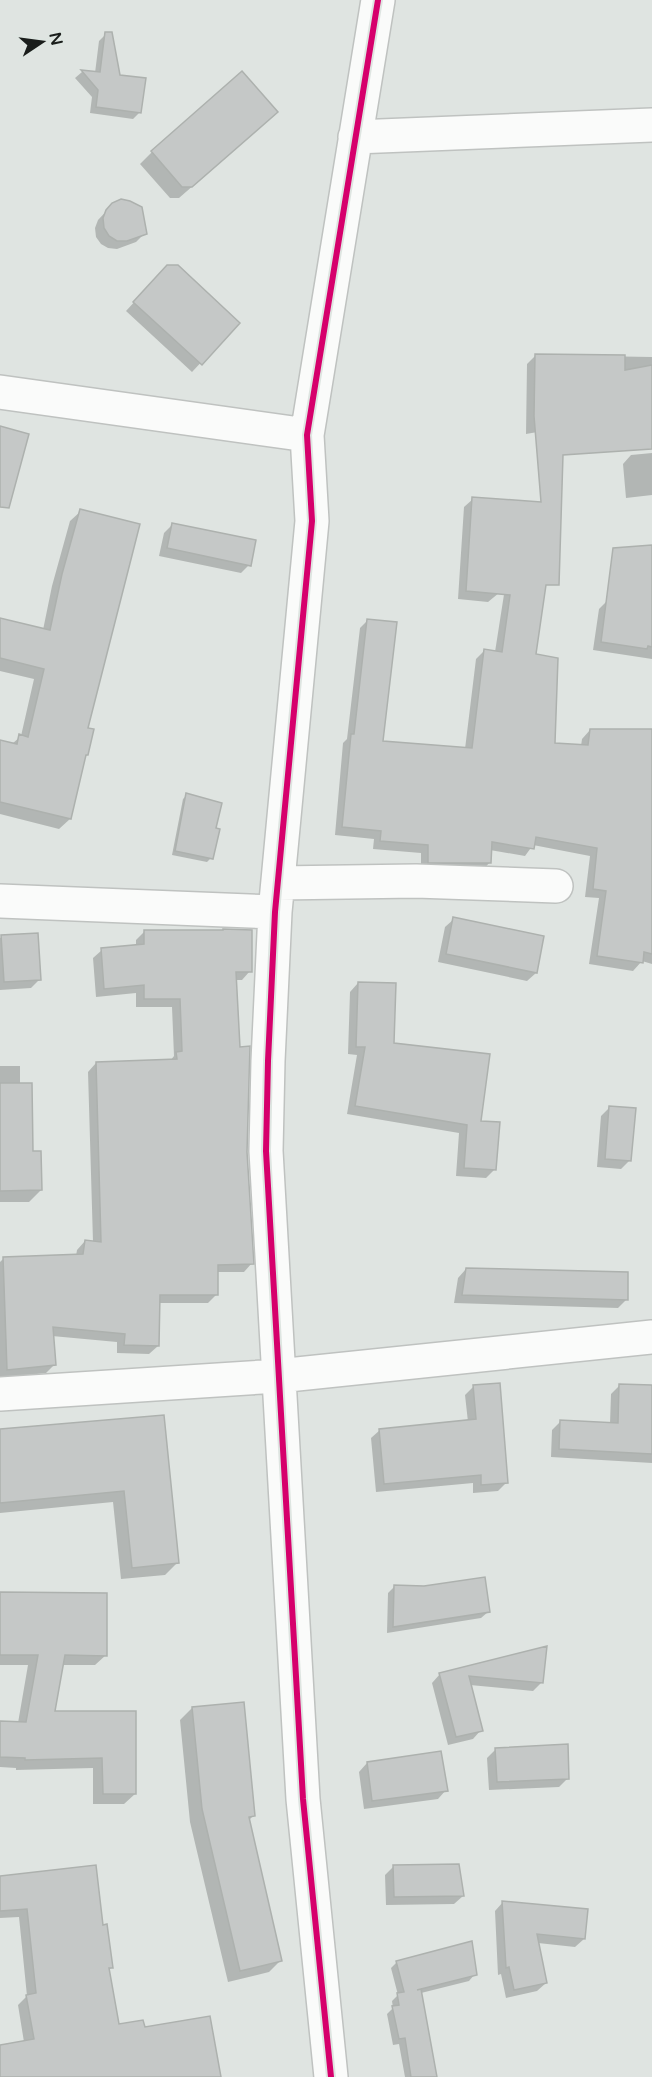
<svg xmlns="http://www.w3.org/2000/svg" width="652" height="2077" viewBox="0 0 652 2077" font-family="'Varela Round',sans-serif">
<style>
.shadow{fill:#0003}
.building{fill:#c5c8c7;stroke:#adb1ae;stroke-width:1.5}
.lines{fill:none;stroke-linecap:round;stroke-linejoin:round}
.minor-casing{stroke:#bfc2c0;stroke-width:36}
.minor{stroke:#fafbfa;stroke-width:33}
.cycleway-casing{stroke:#dee5e1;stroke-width:10}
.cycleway{stroke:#d6006c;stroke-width:6}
</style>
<rect width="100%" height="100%" fill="#dfe4e1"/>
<path class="shadow" d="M106,34L118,76L140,112L133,119L90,113L92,97L75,78L82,72L95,73L99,41Z
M264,124L179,198H170L140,164L152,152Z
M113,204L145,233L136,242L117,249L108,248L101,244L96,237L95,228L98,220Z
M159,275L238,323L192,372L126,311Z
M536,355L652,357V412L526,434L527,364Z
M652,453V495L626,498L623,464L631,455Z
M473,499L531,583L534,655L554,744L581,746L582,739L590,730H652V964L642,961L633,971L589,964L599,898L585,897L590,856L533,845L525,856L490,850V862L482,871L421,870V853L373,849L374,839L335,835L343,743L347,739L360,628L368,620L382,742L465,749L476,659L484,651L495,652L505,588L488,602L458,599L464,507Z
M81,511L87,755L84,758L70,819L59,829L0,814V741L12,744L21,736L34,679L0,671V620L43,630L52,586L70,521Z
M172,525L249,565L241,573L159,556L164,533Z
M607,601L652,611V659L593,650L599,609Z
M187,795L214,829L211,858L207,862L172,855L183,799Z
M454,919L543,938L536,973L527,981L438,962L445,927Z
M144,932L250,971L242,980H235L252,1263L244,1272H216V1295L208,1303H158V1346L149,1354L117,1353V1342L52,1336L55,1364L46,1373L0,1378V1262L3,1259L76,1256L77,1250L85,1241L93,1242L88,1072L96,1063L170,1061L174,1056L172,1007H136V993L96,997L93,958L102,950L136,946V940Z
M2,937L39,980L31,988L0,990V938Z
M358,983L393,1044L480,1122L495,1169L486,1178L456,1176L459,1133L347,1114L357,1055L348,1054L350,992Z
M0,1066H20V1084L32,1153L41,1190L29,1202H0Z
M610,1107L630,1160L621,1169L597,1167L601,1116Z
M466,1269L626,1300L618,1308L454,1303L458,1278Z
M620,1385L652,1386V1463L551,1457L552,1430L561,1421L610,1424L611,1394Z
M474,1386L506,1483L498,1491L473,1493V1483L376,1492L371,1438L380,1430L468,1422L465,1395Z
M163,1417L177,1563L165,1575L121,1579L113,1502L0,1513V1431Z
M395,1586L488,1612L481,1618L387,1633L388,1593Z
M0,1594L106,1655L95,1665H61L54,1712L135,1713V1794L124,1804H93V1768L16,1770V1768L0,1767V1722L18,1723L28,1665H0Z
M545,1648L542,1682L533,1691L470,1685L481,1730L473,1739L448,1745L432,1683L440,1674Z
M192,1708L253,1816L248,1821L281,1960L269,1972L228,1982L190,1822L180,1720Z
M496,1749L568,1778L559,1787L489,1790L487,1758Z
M367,1763L446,1790L438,1799L364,1809L359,1772Z
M394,1866L463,1896L454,1904L386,1905L385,1875Z
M0,1877L102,1926L112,1967L108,1971L117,2026L143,2029L219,2077H0V2047L24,2042L18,2005L27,1996L19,1917L0,1918Z
M503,1902L584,1939L575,1947L538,1943L546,1983L537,1991L506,1998L501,1974L498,1975L495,1911Z
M397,1962L475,1974L469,1981L421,1993L436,2077H405L399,2044L393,2045L387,2014L393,2008L392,2001L398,1995L391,1968Z"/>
<path class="building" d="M105,32H112L120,75L146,78L141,113L96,107L98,90L81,70L100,72Z
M242,71L278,112L192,187H182L151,151Z
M121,199L130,201L142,207L147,234L127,241H117L109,236L104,228L103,218L106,210L112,203Z
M167,265H178L240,323L202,365L133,302Z
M535,354L625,355V370L652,365V449L563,455L559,585H546L536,654L558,658L555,743L588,745L590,729H652V954L644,952L643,963L597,956L606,891L593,889L597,848L536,837L534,849L492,842L491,863H428V845L380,841L381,831L342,827L351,734H354L367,619L397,622L383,741L472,748L484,649L502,652L510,595L466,591L472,497L541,502L534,416Z
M0,426L29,434L9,508L0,507Z
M80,509L140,524L88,728L94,729L88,755H86L71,819L0,802V740L17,744L19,734L28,737L44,669L0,658V618L50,630L62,574Z
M172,523L256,540L251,566L167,548Z
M652,545V647L648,646L647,649L601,642L613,548Z
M186,793L222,803L216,828L220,829L213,859L175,851Z
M453,917L544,936L537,973L446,954Z
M223,929L252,930V972H236L240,1047L250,1046L247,1152L254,1264L218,1265V1295H160L159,1346L124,1345L125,1334L53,1327L56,1365L7,1370L3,1257L83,1254L85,1240L101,1242L96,1062L177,1059L176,1052L182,1051L180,999H144V985L104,989L101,948L144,944V930H223Z
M38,933L41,980L4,982L1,935Z
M358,982L396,983L394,1043L490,1054L481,1121L500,1122L496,1170L464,1168L467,1125L355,1106L365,1047H356Z
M0,1083H32L33,1151H41L42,1190L0,1191Z
M609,1106L636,1108L631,1161L605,1159Z
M466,1268L628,1272V1300L462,1295Z
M500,1383L508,1483L481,1485V1475L384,1484L379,1429L476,1419L473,1385Z
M619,1384L652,1385V1454L559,1449L560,1420L618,1423Z
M164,1415L179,1563L132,1568L124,1491L0,1503V1429Z
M485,1577L490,1612L393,1627L394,1585L424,1586Z
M0,1592L107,1593V1656L65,1655L55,1711H136V1794H103L102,1758L25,1760V1758L0,1757V1721L26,1722L38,1655H0Z
M547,1646L543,1683L469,1676L483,1731L456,1737L439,1673Z
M244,1702L255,1816L249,1817L282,1961L240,1971L202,1809L192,1707Z
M568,1744L569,1779L497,1782L495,1748Z
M441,1751L448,1791L372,1801L367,1762Z
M459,1864L464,1896L394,1897L393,1865Z
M96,1865L103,1925L107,1924L113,1968H109L119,2024L143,2020L145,2027L210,2016L221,2077H0V2045L34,2039L26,1995L36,1993L27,1909L0,1911V1876Z
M502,1901L588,1909L585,1939L537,1934L547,1983L514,1990L509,1967L506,1968Z
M472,1941L477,1975L417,1990L421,1989L437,2077H411L405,2038L399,2039L392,2006L399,2005L397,1993L404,1992L396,1961Z"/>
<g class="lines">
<defs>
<path id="minor" d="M355,137L652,125
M0,392L307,435
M278,883L416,881L556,886
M0,901L275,912
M0,1394L278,1376L652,1337
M331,2077L303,1799L266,1151L268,1061L275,912L312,521L307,435L378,0"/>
</defs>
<use href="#minor" class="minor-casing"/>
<use href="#minor" class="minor"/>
<defs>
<path id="cycleway" d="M331,2077L303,1799L266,1151L268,1061L275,912L312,521L307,435L378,0"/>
</defs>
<use href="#cycleway" class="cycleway-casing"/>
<use href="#cycleway" class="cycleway"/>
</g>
<g transform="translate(42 42) rotate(77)" stroke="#dee5e1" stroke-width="4.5" paint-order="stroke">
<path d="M0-4.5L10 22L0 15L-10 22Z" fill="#1a1d1b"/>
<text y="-9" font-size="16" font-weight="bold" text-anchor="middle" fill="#1a1d1b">N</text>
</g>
</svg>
